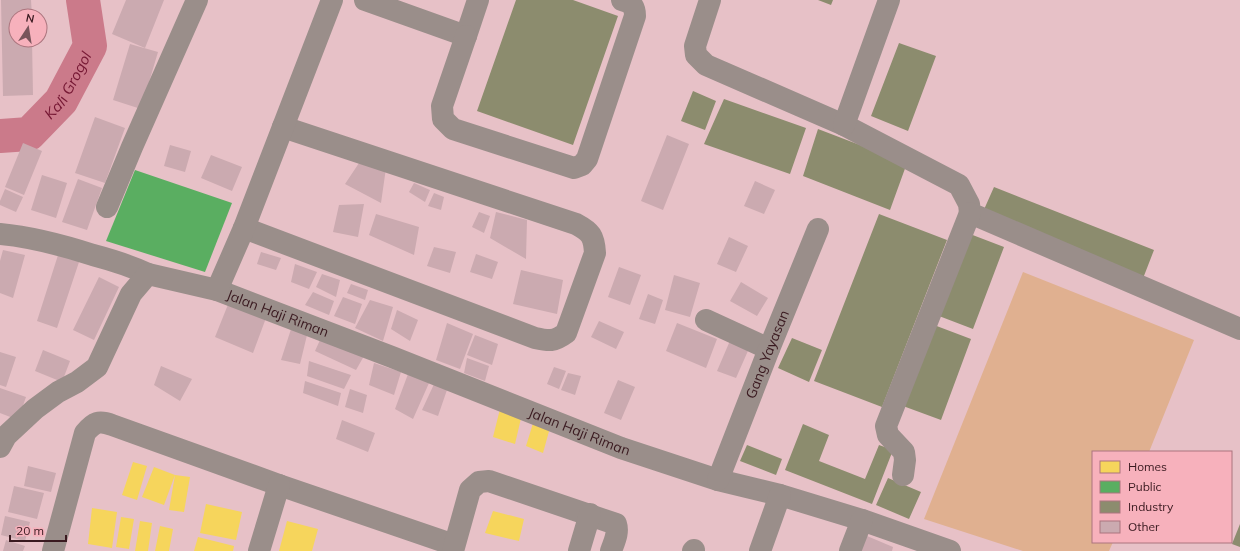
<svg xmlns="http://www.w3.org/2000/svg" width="1240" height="551" viewBox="0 0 1240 551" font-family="Mulish,sans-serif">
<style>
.green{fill:#e0b090}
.homes{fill:#f6d55c}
.public{fill:#5aae61}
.industry{fill:#8c8c6e}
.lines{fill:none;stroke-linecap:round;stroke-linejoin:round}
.river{stroke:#cb7a8a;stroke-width:34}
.building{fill:#cbaab0}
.minor{stroke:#9a8e8a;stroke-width:22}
.labels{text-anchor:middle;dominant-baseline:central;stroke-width:4;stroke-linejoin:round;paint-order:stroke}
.street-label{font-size:14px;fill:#3a1a20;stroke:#f7b1bc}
.water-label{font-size:15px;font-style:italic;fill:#751733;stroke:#f7b1bc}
</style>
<rect width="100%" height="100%" fill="#e7c1c7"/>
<path class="green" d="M1023,272L1194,340L1149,452H1093V542H1113L1109,551H1023L924,519Z"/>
<path class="homes" d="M501,405L522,414L515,444L493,437Z
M534,420L551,424L543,453L526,446Z
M133,462L147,466L137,500L122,495Z
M154,467L175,475L190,477L184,512L169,510L175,475L164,505L142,497Z
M206,504L242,512L236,540L200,533Z
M92,508L117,512L112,548L88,544Z
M493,511L524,519L519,541L485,533Z
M121,517L134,519L129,549L116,547Z
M140,521L152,523L148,551H135Z
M287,521L318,529L312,551H279Z
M160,526L173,529L169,551H155Z
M198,537L234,546L233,551H194Z"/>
<path class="public" d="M135,170L232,203L205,272L106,241Z"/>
<path class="industry" d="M516,0H573L618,16L573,145L477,111Z
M818,0H833L831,5Z
M899,43L936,56L908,131L871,116Z
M693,91L716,101L705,130L681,121Z
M724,99L806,128L790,174L704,144Z
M818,129L907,163L890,210L803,176Z
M994,187L1154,250L1142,281L982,214Z
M879,214L947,240L882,407L814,381Z
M970,234L1004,247L973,329L939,316Z
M934,325L971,339L941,420L903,406Z
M792,338L822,350L809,382L778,368Z
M803,424L829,435L819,461L865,479L879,445L893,450L872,504L785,470Z
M747,445L782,459L776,475L740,461Z
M888,478L921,492L909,519L876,505Z
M1240,524V547L1232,544Z"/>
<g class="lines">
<path class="river" id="s1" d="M0,136L29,134L61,101L90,46L83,0"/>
</g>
<path class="building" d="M1,0H31L32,16H16V40H32L33,95L3,96Z
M126,0H164L145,48L112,34Z
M130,44L158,52L141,109L113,100Z
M95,117L125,128L105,183L75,173Z
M667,135L689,144L663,210L641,201Z
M23,143L42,151L24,195L5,187Z
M170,145L191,151L185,172L164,166Z
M211,155L242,167L232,191L201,178Z
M361,160L386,168L381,203L345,184Z
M42,175L67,183L56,218L31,210Z
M78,179L102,188L87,230L62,222Z
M755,181L775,190L764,214L744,206Z
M414,183L430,190L425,202L409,192Z
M5,189L23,197L16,212L0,205V201Z
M434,193L444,197L441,210L428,206Z
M364,204L358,237L333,232L339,205Z
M479,212L490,216L484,233L472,227Z
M496,212L527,220L526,259L490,238Z
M376,214L419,227L414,255L369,235Z
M729,237L748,246L736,272L717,264Z
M434,247L456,252L450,273L427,266Z
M3,250L25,255L13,298L0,293V261Z
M59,252L80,259L57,328L37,321Z
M261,252L281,258L276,270L257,264Z
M476,254L498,262L492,279L470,272Z
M295,264L317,272L309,289L291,282Z
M619,267L641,275L630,305L608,297Z
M521,270L563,280L557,314L513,304Z
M322,274L340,280L336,297L316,287Z
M674,275L700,283L690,317L665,310Z
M99,277L119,287L94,340L73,330Z
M741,282L768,298L757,316L730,301Z
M351,284L368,290L365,300L347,293Z
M313,292L334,301L329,315L305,305Z
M648,294L663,300L655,324L639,319Z
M343,297L362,304L355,324L334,316Z
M370,300L393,307L383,341L355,328Z
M229,302L266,318L253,353L215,337Z
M397,310L418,320L410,341L391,329Z
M599,321L624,332L616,349L591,337Z
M447,323L473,334L460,369L436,360Z
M677,323L717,339L706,368L666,351Z
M292,326L308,331L300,364L281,360Z
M475,335L498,344L492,365L467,355Z
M732,336L751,344L736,378L717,371Z
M320,340L364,356L356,370L315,351Z
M43,350L70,361L62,382L35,371Z
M0,352L16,357L6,387L0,385Z
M467,358L489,366L485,381L464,373Z
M309,361L351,375L344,389L307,376Z
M374,363L401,372L394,395L369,385Z
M161,366L192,379L180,401L154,385Z
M554,367L566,371L559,389L547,384Z
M568,373L581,376L575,395L561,390Z
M408,374L429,383L413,419L395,409Z
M618,380L635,387L621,420L604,413Z
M305,381L341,393L338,406L303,393Z
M435,382L448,387L438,416L422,410Z
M0,388L26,397L18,420L0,413Z
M350,389L367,395L363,413L345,407Z
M342,420L375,433L368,452L336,439Z
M28,466L56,473L51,492L24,486Z
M14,486L44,493L37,519L8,512Z
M5,516L30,522L25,541L1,535Z
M867,536L893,547L892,551H861Z
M6,540L25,546L23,551H3Z"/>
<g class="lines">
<g class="minor">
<path d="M365,0L466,36L478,0"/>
<path d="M710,0L695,46L696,55L706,65L844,125L959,185L969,204L970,213L1240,329"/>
<path d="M466,36L442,106L443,119L453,129L574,168L582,165L587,159L635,16C635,5 631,3 622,0"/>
<path d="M844,125L889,0"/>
<path d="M107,207L132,147L197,0"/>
<path d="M244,228L535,338C549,341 554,342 566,333L595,253C594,236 591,232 576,224L283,127"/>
<path d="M0,234C32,237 62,245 93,255C112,260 131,266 148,274"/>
<path id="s2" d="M217,290L392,357L621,448L718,480L780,495L862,520L950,551"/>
<path d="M706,320L769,349"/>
<path d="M0,447L6,436L35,409L58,392L77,382L97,367L131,294L148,274L217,290L244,228L332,0"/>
<path d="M903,475L905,460L904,452L888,435L886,426L970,213"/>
<path id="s3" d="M718,480L769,349L818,229"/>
<path d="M53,551L85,433C94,422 99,420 112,425L279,485L454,545"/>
<path d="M259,551L279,485"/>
<path d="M453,551L470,490L479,482L489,481L616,524C619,533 614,542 611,551"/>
<path d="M579,551L590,514"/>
<path d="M693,551L694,550"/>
<path d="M760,551L780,495"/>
<path d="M850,551L862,520"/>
</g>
</g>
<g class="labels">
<g class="street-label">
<text stroke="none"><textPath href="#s2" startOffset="65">Jalan Haji Riman</textPath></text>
<text stroke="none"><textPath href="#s3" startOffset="135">Gang Yayasan</textPath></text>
<text stroke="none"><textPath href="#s2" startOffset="389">Jalan Haji Riman</textPath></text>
</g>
<g class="water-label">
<text stroke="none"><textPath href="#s1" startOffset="92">Kali Grogol</textPath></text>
</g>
</g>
<rect x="1092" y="451" width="140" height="92" fill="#f7b1bc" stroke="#ab757e"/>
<rect x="1100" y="461" width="20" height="12" fill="#f6d55c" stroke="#ab757e"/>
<text x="1128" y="471" font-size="12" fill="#3a1a20">Homes</text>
<rect x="1100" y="481" width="20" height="12" fill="#5aae61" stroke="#ab757e"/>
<text x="1128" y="491" font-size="12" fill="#3a1a20">Public</text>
<rect x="1100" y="501" width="20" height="12" fill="#8c8c6e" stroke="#ab757e"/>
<text x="1128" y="511" font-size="12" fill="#3a1a20">Industry</text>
<rect x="1100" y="521" width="20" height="12" fill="#cbaab0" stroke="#ab757e"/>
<text x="1128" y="531" font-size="12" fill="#3a1a20">Other</text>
<g transform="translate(28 28) rotate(12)"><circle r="19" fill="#f7b1bc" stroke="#ab757e"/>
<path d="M0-3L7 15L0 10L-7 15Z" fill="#77545a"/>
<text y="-6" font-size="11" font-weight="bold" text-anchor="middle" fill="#3a1a20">N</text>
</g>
<path d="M10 535v6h56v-6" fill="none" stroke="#3a1a20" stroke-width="2"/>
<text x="16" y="535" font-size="12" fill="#3a1a20" stroke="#f7b1bc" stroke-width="3" paint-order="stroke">20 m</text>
</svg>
